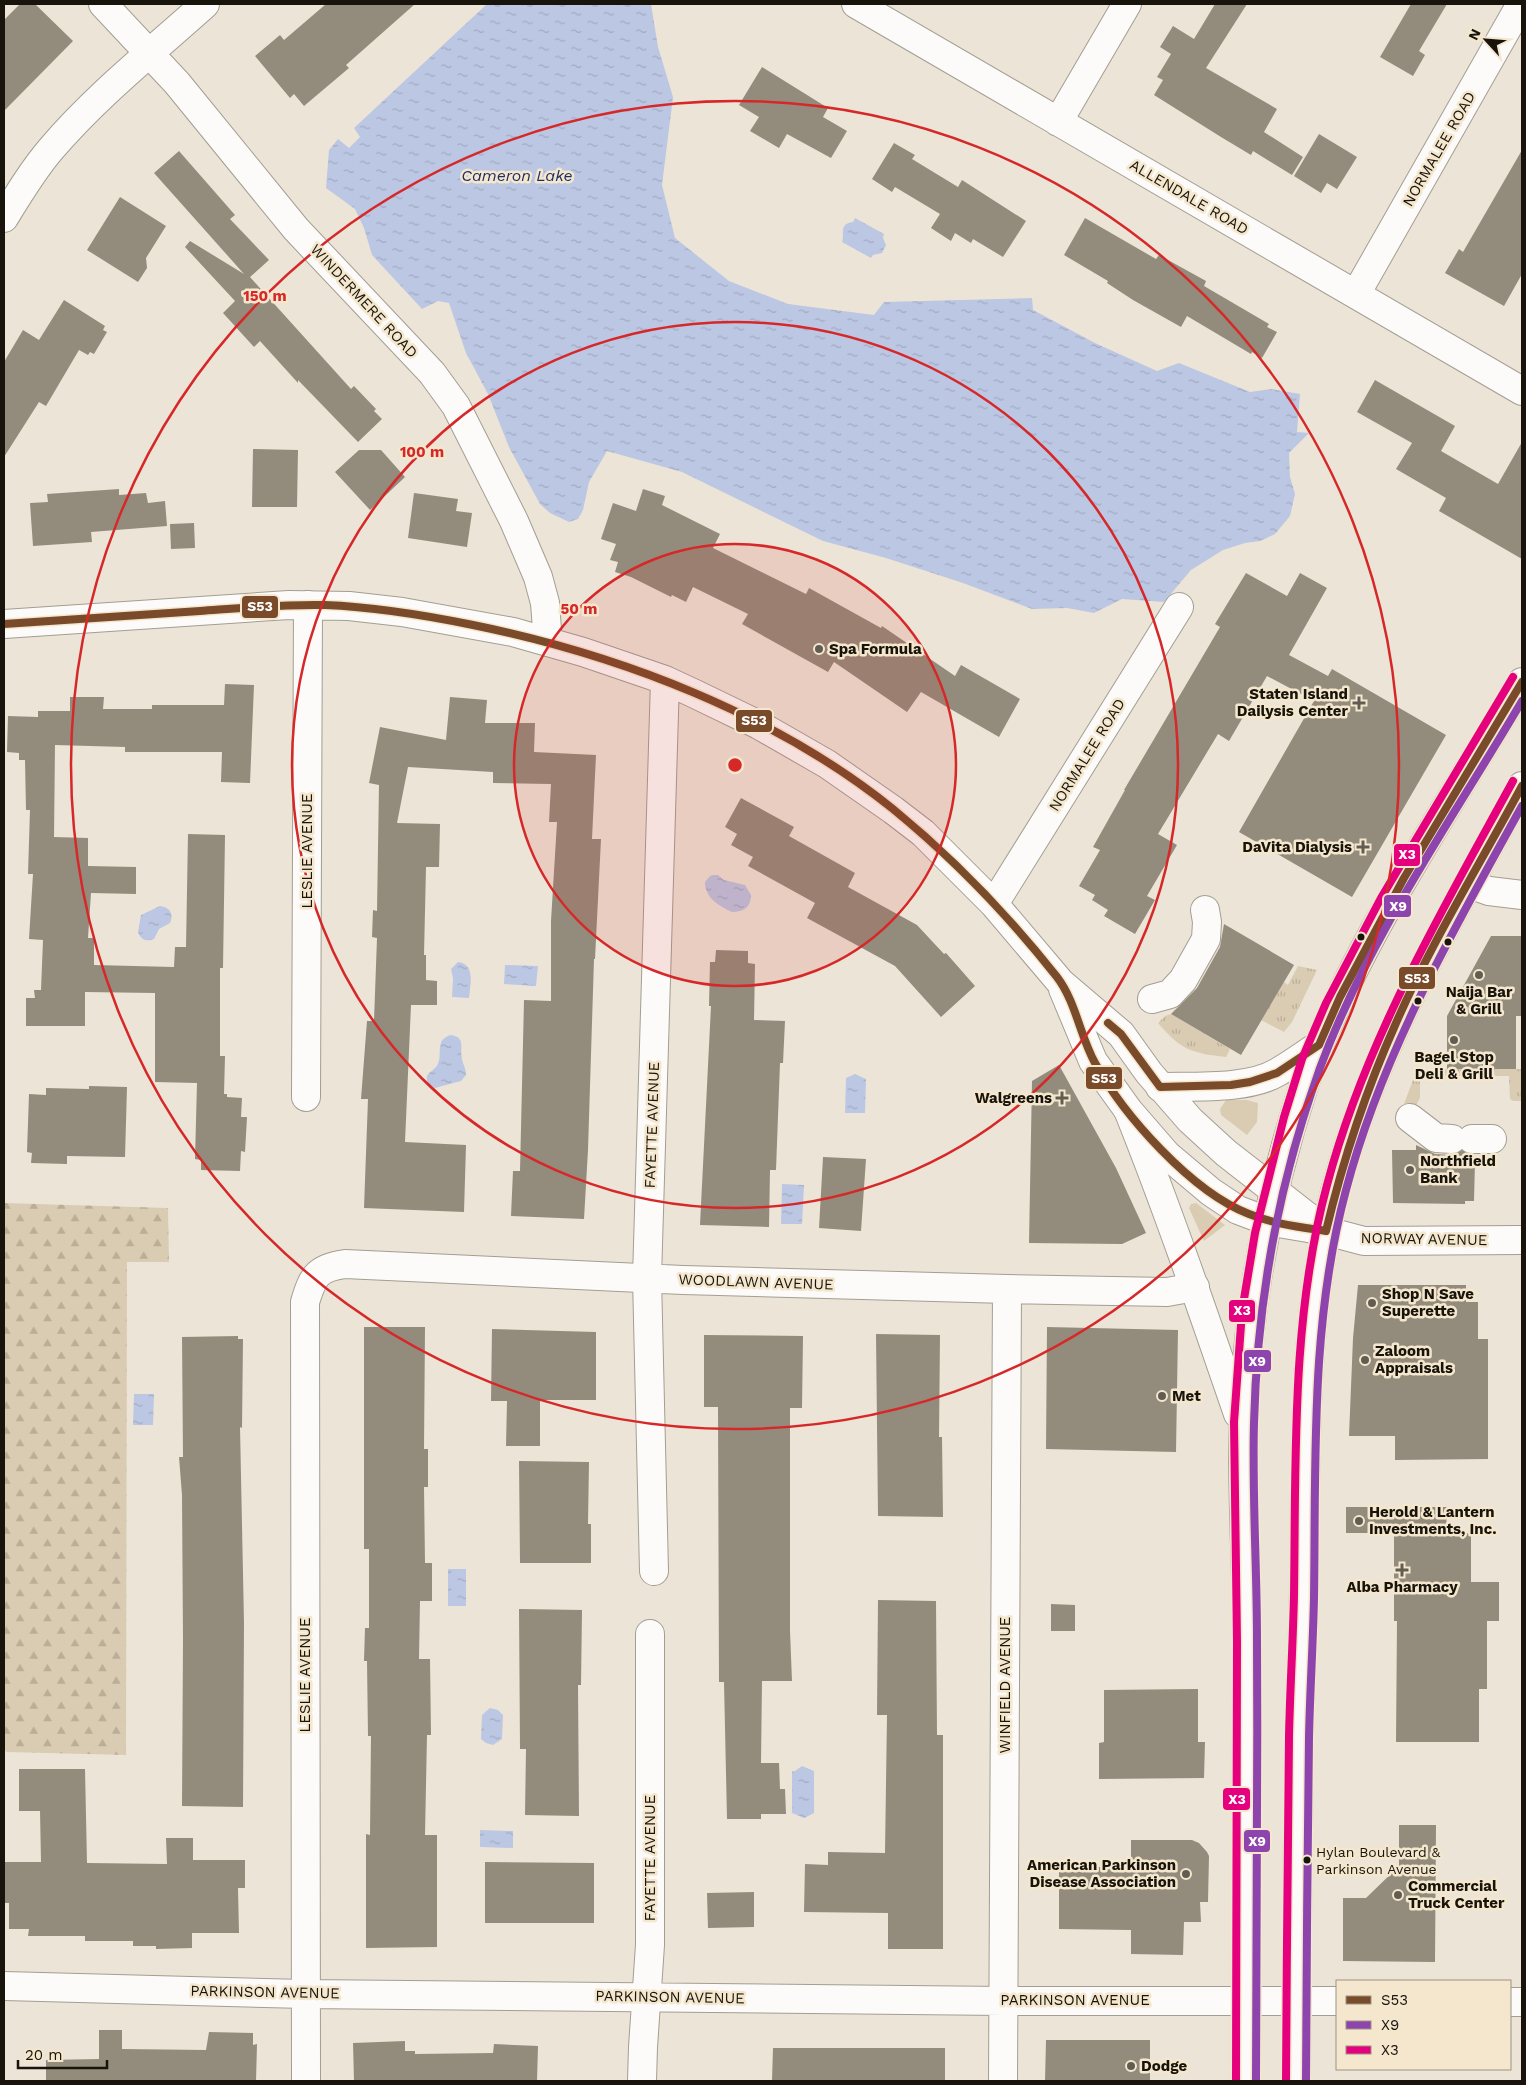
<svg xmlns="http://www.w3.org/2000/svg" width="1526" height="2085" viewBox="0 0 1526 2085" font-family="'Work Sans',sans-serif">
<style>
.grass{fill:url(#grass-tufts)}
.forest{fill:url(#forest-firs)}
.garden{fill:#d9ccb2}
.water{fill:url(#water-ripples)}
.building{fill:#938c7c}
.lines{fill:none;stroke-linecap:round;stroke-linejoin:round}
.minor-casing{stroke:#a39e93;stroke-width:30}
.major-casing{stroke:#a39e93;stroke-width:30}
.minor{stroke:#fcfbf9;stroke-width:28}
.major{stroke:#fcfbf9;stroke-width:28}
.bus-1-casing{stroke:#f4e7ce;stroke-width:11}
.bus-2-casing{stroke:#f4e7ce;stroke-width:11}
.bus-3-casing{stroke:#f4e7ce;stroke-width:11}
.bus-1{stroke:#7a4b2a;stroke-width:8}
.bus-2{stroke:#8e44ad;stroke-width:8}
.bus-3{stroke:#e5007d;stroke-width:8}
.ring{fill:none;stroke:#d62828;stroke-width:2.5}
.poi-dot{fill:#625d52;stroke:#f4e7ce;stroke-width:2}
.bus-dot{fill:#18140b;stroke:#f4e7ce;stroke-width:2}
.labels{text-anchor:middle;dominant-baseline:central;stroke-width:5;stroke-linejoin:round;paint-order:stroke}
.bus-label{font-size:14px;fill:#18140b;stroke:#f4e7ce;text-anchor:start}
.street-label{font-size:15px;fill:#18140b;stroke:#f4e7ce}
.poi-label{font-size:15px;font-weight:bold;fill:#18140b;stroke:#f4e7ce;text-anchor:start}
.water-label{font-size:16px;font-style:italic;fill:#1e2f66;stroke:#f4e7ce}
.centre{fill:#d62828;stroke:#f4e7ce;stroke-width:2.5}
.ring-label{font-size:15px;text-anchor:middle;font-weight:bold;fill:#d62828;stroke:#f4e7ce;stroke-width:5;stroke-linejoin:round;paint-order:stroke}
.line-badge{stroke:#f4e7ce;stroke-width:2}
.badge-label{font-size:14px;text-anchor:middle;font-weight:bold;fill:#fff}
</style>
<defs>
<pattern id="grass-tufts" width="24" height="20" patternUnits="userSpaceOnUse" patternTransform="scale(1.25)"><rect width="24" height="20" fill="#d9ccb2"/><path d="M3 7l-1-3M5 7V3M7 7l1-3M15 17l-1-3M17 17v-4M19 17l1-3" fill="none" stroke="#baae98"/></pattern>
<pattern id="forest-firs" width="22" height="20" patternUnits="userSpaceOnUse" patternTransform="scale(1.25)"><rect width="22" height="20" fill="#d9ccb2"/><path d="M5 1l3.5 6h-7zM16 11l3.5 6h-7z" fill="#baae98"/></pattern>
<pattern id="water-ripples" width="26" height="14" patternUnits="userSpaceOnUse" patternTransform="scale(1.25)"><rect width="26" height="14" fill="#bcc7e3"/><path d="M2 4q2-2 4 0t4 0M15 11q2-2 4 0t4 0" fill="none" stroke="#a1aac1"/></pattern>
</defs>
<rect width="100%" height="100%" fill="#ece4d6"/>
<path class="grass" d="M1298,966L1317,970L1292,1022L1284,1032L1261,1020L1284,982L1288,985Z
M1171,1014L1230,1049L1226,1057C1191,1053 1181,1050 1158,1023L1165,1016Z
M1422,1069H1522V1101H1513L1510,1099L1509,1076H1420V1098L1415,1107L1404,1104L1413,1080L1416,1081Z"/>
<path class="forest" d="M4,1203L168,1208L169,1262H127L126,1755L7,1752L4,1749Z"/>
<path class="garden" d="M1226,1100H1247L1258,1103L1257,1122L1247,1135L1221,1115L1220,1109Z
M1196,1203L1225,1225L1204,1241L1189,1208L1191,1204Z"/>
<path class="water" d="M487,4H651L658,47L673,97L662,185L675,238L729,281L788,304L874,315L884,302L1032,298L1033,310L1095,343L1157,371L1179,363L1250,392L1271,389L1300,394L1297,432L1309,433L1289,453L1290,477L1295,494L1290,516L1275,534L1260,541L1245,543L1223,550L1191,570L1164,602L1122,599L1094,613L1067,608L1032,609L963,583L886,558L823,541L682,472L607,451L589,482L583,510L578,519L569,522L550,513L540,504L509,447L488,394L466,353L449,303L438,301L422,309L372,255L364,228L355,209L326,188L329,150L338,139L349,148L360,137L354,128Z
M855,218L884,234L883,238L886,245L882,253L873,255L871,258L842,242C845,234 838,224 853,222Z
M713,875H718L724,880L745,885L751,895C751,907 744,912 732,912C719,906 705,898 705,882L710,876Z
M160,906C170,907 174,914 170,923L159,929L154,939C146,942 141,940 138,932L141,915Z
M458,962C476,964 470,985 469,998L452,997L453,978L451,969Z
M505,965L538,966L536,986L504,984Z
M450,1035C467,1037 459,1048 462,1059C463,1065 466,1068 466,1075L461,1081L435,1088L428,1083C424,1073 431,1073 436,1067C442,1060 438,1050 441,1043C442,1039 446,1037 450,1035Z
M855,1074L866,1079L865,1113H845L846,1078Z
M782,1184L804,1185L802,1224H781Z
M134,1394H154L153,1425H133Z
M448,1569H466V1606H448Z
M490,1708L498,1710L503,1715L502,1739L493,1745L486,1743L481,1739L482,1715Z
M802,1766L814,1771V1813L804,1818L792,1813V1771H795Z
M480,1830L513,1831V1848L480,1847Z"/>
<path class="building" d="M20,4H35L73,41L4,111V20Z
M326,4H415L346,65L349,68L304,106L294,94L290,98L255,56L280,35L284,40Z
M1215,4H1247L1206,68L1277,109L1264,132L1303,157L1292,175L1253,151L1251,155L1221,137L1154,95L1163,80L1157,77L1171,54L1160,47L1173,26L1194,39Z
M1411,4H1447L1419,51L1425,55L1413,76L1380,57Z
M762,67L828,108L823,117L847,131L831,158L787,134L779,148L750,131L759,117L739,105Z
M1319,134L1357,157L1337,189L1327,183L1321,193L1294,176Z
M894,143L915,155L912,159L958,187L962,180L1026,221L1003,257L973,239L971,243L955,233L951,241L931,228L940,214L895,187L892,192L872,179Z
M1522,150V274L1504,306L1445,273L1459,249L1463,252Z
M179,151L235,215L230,219L269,260L250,277L351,389L354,386L376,409L374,411L382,419L358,442L298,380V383L260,341L254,347L223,313L235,301L185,247L190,241L244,274L154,173Z
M120,197L166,226L146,258L147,268L138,282L87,250Z
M1085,218L1156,259L1159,255L1206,281L1204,286L1269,324L1267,327L1277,332L1262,358L1252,352L1251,354L1187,316L1181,327L1133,300L1107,283L1108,281L1064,255Z
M64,300L105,326L103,330L107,332L94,354L90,352L88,355L79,350L46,406L39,402L4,457V362L23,330L39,340Z
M1375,380L1455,426L1441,451L1498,484L1522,442V559L1439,511L1446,498L1396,469L1412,443L1357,412Z
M253,449L298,450L297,507H252Z
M359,450H381L405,477L370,510L335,472Z
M119,489V495L146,493L148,503L165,501L167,526L91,532L92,542L33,546L30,503L48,502L47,494Z
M643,489L665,496L662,505L720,534L713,548L806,594L809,588L881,628L882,626L955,676L961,665L1020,699L999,737L921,692L907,712L834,662L828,672L742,624L748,614L693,587L686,602L672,595L671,597L631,577L615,572L618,562L610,560L616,544L601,539L613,503L636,511Z
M414,493L458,499L456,511L472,513L467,547L408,538Z
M194,523L195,548L171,549L170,524Z
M1246,573L1287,596L1300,573L1327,588L1289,655L1328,676L1332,669L1446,735L1352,897L1239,832L1314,701L1267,676L1229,741L1218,734L1158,834L1177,845L1147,896L1155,900L1135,934L1104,916L1108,910L1092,900L1095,895L1079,886L1100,850L1093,847L1125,790H1124L1220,627L1215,624Z
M225,684L254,685L250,783L221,782L222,752H125V747L55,745L54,837L88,838V866L136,867V894L91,893L88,938H94V965L174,967L175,947H186L188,834L225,835L223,968H220V1056H225L224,1094H227V1097L242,1098L241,1117H247L245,1152L241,1151L240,1171L201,1170V1160L195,1159L197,1083L155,1082V993L85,992V1026H26V998H35L34,990H41L43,940L29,939L33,874H28L30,810H26L25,760H19V753L7,752L8,716L38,717V711H70V697H104L103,709H152V705H224Z
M450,697L487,700L485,723H535L534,752L596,755L592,839H601L595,959H594L588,1150L584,1219L511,1216L513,1171H520L524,1000L551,1001V921L557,822H549L551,784L493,783V772L408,767L397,823L440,824L439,867H426L424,955H426V980L437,981V1005H411L405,1142L466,1145L464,1212L364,1208L368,1099H361L367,1021H374L377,938L372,937L373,910L377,911L379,785L369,783L380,727L446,740Z
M741,798L794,827L789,836L855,873L848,887L917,925L944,954L946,953L975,986L941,1017L895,966L807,918L815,903L748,866L753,857L731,845L737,834L725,827Z
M1224,924L1294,965L1241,1055L1171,1014L1197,988L1220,947Z
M1491,936H1522V1016H1516V1069H1447V1016Z
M716,950L748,951V963L755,964L754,1020L785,1021L783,1063H780L776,1170H770L769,1227L700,1225L711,1006H709L710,962H715Z
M1059,1065L1116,1168L1146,1233L1122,1244L1029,1243L1032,1081Z
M89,1086L127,1087L125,1157L67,1156V1164L31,1163L32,1153L27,1152L29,1094L46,1095V1088L89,1089Z
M1416,1145L1435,1154L1452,1155L1462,1150L1472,1155V1161H1475L1474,1201H1465V1204L1393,1203L1392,1150H1416Z
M823,1157L866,1159L861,1231L819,1228Z
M1358,1285H1466V1302H1478V1339H1488V1459L1395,1460V1436H1349L1353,1338Z
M364,1327H425L424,1449H428V1487H424L425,1563H432V1601H420L419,1659H430L431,1735H427L425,1835H437V1947L366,1948V1834L370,1835L371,1736H368L367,1661H364L365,1628H369V1549H364Z
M1047,1327L1178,1330L1176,1452L1046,1449Z
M492,1329L596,1332V1400H540V1446H506L507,1401H491Z
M876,1334L940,1335L939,1437H942L943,1517L878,1516Z
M704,1335L803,1336L802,1408H790V1631L792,1681H762L761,1763H779L780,1789H785L786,1814H761V1819H727L724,1682H719L718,1407H704Z
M238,1336V1339H243L242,1428L240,1427L244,1623L243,1807L182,1806L183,1640L182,1495L179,1457H183L182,1337Z
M519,1461L589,1462L588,1524H591V1563H520Z
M1346,1507H1447L1446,1533H1471V1582H1499V1621H1487V1689H1479V1742H1396L1397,1621H1394V1533H1346Z
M878,1600L936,1601L937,1735H943V1949H888V1913L804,1912L805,1864L828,1865V1852L885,1853L887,1715H877Z
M1051,1604L1075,1605V1631H1051Z
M519,1609L582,1610L581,1685H578L579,1816L525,1815L526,1749H520Z
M1198,1689V1742H1205L1204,1778L1099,1779V1743L1104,1742V1690Z
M19,1769H85L87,1863L167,1864L166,1838H193V1860H245V1888H238L239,1933H192V1948L156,1949V1946H133V1941H85V1936H28L29,1929H9V1903H4V1862H41L40,1811H19Z
M1399,1825H1436L1435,1962L1343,1961V1898H1366L1399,1866Z
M1131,1840H1192L1199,1843L1207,1852L1209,1856L1208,1902H1200L1201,1922H1184L1183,1955L1131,1954V1930L1059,1929V1867H1131Z
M485,1862L594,1863V1923H485Z
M754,1892V1927L708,1928L707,1893Z
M99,2030H122V2049L206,2050L209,2032L253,2033V2045L257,2044L256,2081H46V2060L99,2059Z
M1046,2040H1150V2081H1045Z
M405,2041V2051H415V2054L493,2053L494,2044L538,2046L537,2081H354L353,2043Z
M773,2048H945V2081H772Z"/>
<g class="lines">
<defs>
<path id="minor" d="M103,4L177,83L296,229L432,373L456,406L514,521L538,577L545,603L548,642
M856,4L1522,391
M1058,122L1127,4
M4,218C18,195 33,170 51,149C96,96 154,50 205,4
M1356,294L1521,4
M4,624L289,605L349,606L402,612L513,632L583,652L665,680L693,693L759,725L827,764L893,810L923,833L994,904L1061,983L1121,1034L1149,1073L1190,1120L1226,1153L1326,1231
M1469,884L1489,891L1522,895
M994,904L1179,607
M1063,989L1093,1061L1128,1110L1167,1155L1211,1192L1238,1210L1267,1221L1326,1231L1364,1241L1522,1240
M1152,999L1170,994L1183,980L1206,939L1207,922L1205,910
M306,1097L308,605
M1410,1118L1436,1138L1452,1139
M1472,1139H1492
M654,1571L647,1278L665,680
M4,1986L305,1994L1004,2001H1337
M1510,2002H1522
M306,2081L305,1302C313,1276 317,1268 345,1264L683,1280L1007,1289L1167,1292L1195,1287
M642,2081L643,2047L650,1945V1634
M1003,2081L1007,1289"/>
<path id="major" d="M1160,1087C1194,1086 1248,1090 1278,1072C1292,1064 1306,1054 1319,1045
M1128,1110C1168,1210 1203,1312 1238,1414
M1246,2081C1246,1934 1247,1787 1247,1641C1247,1557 1240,1474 1245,1391C1251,1286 1272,1182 1305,1082C1322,1031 1347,982 1372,935C1419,848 1472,767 1522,682
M1296,2081C1297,1967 1297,1852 1299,1738C1300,1684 1304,1630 1304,1576C1306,1443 1302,1319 1336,1188C1375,1044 1451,915 1522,786"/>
</defs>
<use href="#minor" class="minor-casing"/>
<use href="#major" class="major-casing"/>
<use href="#minor" class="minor"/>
<use href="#major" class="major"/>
<defs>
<path id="bus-1" d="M4,624C69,620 134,615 200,611C241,608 283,604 325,605C375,607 424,615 473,625C620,655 775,714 893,809C954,859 1008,915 1057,977C1076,1002 1080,1036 1095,1063C1124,1116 1192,1192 1249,1214C1274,1224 1300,1227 1326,1231C1343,1160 1366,1090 1396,1023C1431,943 1480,864 1522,786
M1108,1023L1121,1034L1160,1087L1231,1085L1250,1082L1277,1073L1319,1045L1340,997L1404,878L1522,682"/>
<path id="bus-2" d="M1256,2081C1256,1934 1258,1787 1257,1640C1257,1567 1252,1495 1254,1423C1257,1303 1279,1181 1320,1068C1368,938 1452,820 1522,701
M1306,2081C1307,1966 1307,1852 1309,1737C1310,1691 1313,1644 1314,1598C1316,1462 1310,1323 1346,1190C1382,1053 1454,929 1522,806"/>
<path id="bus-3" d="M1236,2081L1237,1641L1234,1422L1242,1311L1255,1233L1284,1117L1302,1059L1326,1003L1381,898L1513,677
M1286,2081C1287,1966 1287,1851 1289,1736C1290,1689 1293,1642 1294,1595C1296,1458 1291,1318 1327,1185C1365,1041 1442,911 1513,781"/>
</defs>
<use href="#bus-1" class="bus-1-casing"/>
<use href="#bus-2" class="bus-2-casing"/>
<use href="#bus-3" class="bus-3-casing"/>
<use href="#bus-1" class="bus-1"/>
<use href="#bus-2" class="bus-2"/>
<use href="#bus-3" class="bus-3"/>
</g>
<circle cx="735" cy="765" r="221" fill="#d62828" fill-opacity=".12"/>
<g class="ring">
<circle cx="735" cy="765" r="221"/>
<circle cx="735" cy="765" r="443"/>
<circle cx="735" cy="765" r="664"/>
</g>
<g class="poi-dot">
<circle cx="819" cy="649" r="5"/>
<path d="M1356.5 695.5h5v5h5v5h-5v5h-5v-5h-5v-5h5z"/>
<path d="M1360.5 839.5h5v5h5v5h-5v5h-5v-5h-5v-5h5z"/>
<circle cx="1479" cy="975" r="5"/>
<circle cx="1454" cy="1040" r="5"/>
<path d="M1059.5 1090.5h5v5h5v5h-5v5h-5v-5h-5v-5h5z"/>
<circle cx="1410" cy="1170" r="5"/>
<circle cx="1372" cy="1303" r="5"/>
<circle cx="1365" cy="1360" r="5"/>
<circle cx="1162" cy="1396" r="5"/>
<circle cx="1359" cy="1521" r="5"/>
<path d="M1399.5 1562.5h5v5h5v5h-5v5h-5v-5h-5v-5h5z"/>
<circle cx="1186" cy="1874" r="5"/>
<circle cx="1398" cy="1895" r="5"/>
<circle cx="1131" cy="2066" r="5"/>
</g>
<g class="bus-dot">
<circle cx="1361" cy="937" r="4.5"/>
<circle cx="1448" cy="942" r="4.5"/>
<circle cx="1418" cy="1001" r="4.5"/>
<circle cx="1307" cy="1860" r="4.5"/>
</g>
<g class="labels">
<g class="bus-label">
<text x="1316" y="1852">Hylan Boulevard &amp;<tspan x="1316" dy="17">Parkinson Avenue</tspan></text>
</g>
<g class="street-label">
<text transform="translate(1439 149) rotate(-60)">NORMALEE ROAD</text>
<text transform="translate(1189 197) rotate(30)">ALLENDALE ROAD</text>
<text transform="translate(364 301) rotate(47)">WINDERMERE ROAD</text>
<text transform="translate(1087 755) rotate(-58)">NORMALEE ROAD</text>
<text transform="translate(307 851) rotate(-90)">LESLIE AVENUE</text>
<text transform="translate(652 1125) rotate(-88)">FAYETTE AVENUE</text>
<text transform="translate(1424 1239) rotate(1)">NORWAY AVENUE</text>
<text transform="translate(756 1282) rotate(2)">WOODLAWN AVENUE</text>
<text transform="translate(305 1675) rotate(-90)">LESLIE AVENUE</text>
<text transform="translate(1005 1685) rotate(-90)">WINFIELD AVENUE</text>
<text transform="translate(650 1858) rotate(-90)">FAYETTE AVENUE</text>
<text transform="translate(265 1992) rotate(1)">PARKINSON AVENUE</text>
<text transform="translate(670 1997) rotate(1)">PARKINSON AVENUE</text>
<text x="1075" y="2000">PARKINSON AVENUE</text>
</g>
<g class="poi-label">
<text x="829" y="649">Spa Formula</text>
<text x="1348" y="694" text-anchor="end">Staten Island<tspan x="1348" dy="17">Dailysis Center</tspan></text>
<text x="1352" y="847" text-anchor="end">DaVita Dialysis</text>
<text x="1479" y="992" text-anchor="middle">Naija Bar<tspan x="1479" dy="17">&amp; Grill</tspan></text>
<text x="1454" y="1057" text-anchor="middle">Bagel Stop<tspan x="1454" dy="17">Deli &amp; Grill</tspan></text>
<text x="1052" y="1098" text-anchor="end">Walgreens</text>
<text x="1420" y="1161">Northfield<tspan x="1420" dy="17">Bank</tspan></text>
<text x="1382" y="1294">Shop N Save<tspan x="1382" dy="17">Superette</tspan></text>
<text x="1375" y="1351">Zaloom<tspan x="1375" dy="17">Appraisals</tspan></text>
<text x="1172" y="1396">Met</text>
<text x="1369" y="1512">Herold &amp; Lantern<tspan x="1369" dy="17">Investments, Inc.</tspan></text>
<text x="1402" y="1587" text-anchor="middle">Alba Pharmacy</text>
<text x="1176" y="1865" text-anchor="end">American Parkinson<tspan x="1176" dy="17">Disease Association</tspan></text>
<text x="1408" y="1886">Commercial<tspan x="1408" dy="17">Truck Center</tspan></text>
<text x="1141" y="2066">Dodge</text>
</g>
<g class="water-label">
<text x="517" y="175">Cameron Lake</text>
</g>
</g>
<circle cx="735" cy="765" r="8" class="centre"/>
<g class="ring-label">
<text x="265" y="301">150 m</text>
<text x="422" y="457">100 m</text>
<text x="579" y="614">50 m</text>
</g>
<g class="line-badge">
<rect x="241" y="595" width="38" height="24" rx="5" fill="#7a4b2a"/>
<rect x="735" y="709" width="38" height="24" rx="5" fill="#7a4b2a"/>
<rect x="1393" y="843" width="28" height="24" rx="5" fill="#e5007d"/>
<rect x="1383" y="894" width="29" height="24" rx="5" fill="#8e44ad"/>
<rect x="1398" y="966" width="38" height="24" rx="5" fill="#7a4b2a"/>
<rect x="1085" y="1066" width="38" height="24" rx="5" fill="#7a4b2a"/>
<rect x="1228" y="1299" width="28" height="24" rx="5" fill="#e5007d"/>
<rect x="1243" y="1349" width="29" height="24" rx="5" fill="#8e44ad"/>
<rect x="1222" y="1787" width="29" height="24" rx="5" fill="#e5007d"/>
<rect x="1243" y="1829" width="28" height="24" rx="5" fill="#8e44ad"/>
</g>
<g class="badge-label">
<text x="260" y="611">S53</text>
<text x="754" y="725">S53</text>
<text x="1407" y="859">X3</text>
<text x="1398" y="911">X9</text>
<text x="1417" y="983">S53</text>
<text x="1104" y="1083">S53</text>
<text x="1242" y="1315">X3</text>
<text x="1257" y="1366">X9</text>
<text x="1237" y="1804">X3</text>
<text x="1257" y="1846">X9</text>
</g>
<rect width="1526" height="2085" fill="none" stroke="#18140b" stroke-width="10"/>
<rect x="1336" y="1980" width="175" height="90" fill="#f4e7ce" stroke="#9c9380"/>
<rect x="1346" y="1996" width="25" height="8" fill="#7a4b2a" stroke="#9c9380"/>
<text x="1381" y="2005" font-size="15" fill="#18140b">S53</text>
<rect x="1346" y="2021" width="25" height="8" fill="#8e44ad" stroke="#9c9380"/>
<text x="1381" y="2030" font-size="15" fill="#18140b">X9</text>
<rect x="1346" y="2046" width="25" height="8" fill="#e5007d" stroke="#9c9380"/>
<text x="1381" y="2055" font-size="15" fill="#18140b">X3</text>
<g transform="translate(1486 40) rotate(296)" stroke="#f4e7ce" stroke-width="4" paint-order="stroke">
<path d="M0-4L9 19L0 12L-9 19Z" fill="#18140b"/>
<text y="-8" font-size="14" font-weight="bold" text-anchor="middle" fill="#18140b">N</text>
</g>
<path d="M18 2060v8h89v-8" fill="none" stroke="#18140b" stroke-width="2.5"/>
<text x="25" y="2060" font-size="15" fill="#18140b" stroke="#f4e7ce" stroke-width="4" paint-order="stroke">20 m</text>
</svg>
